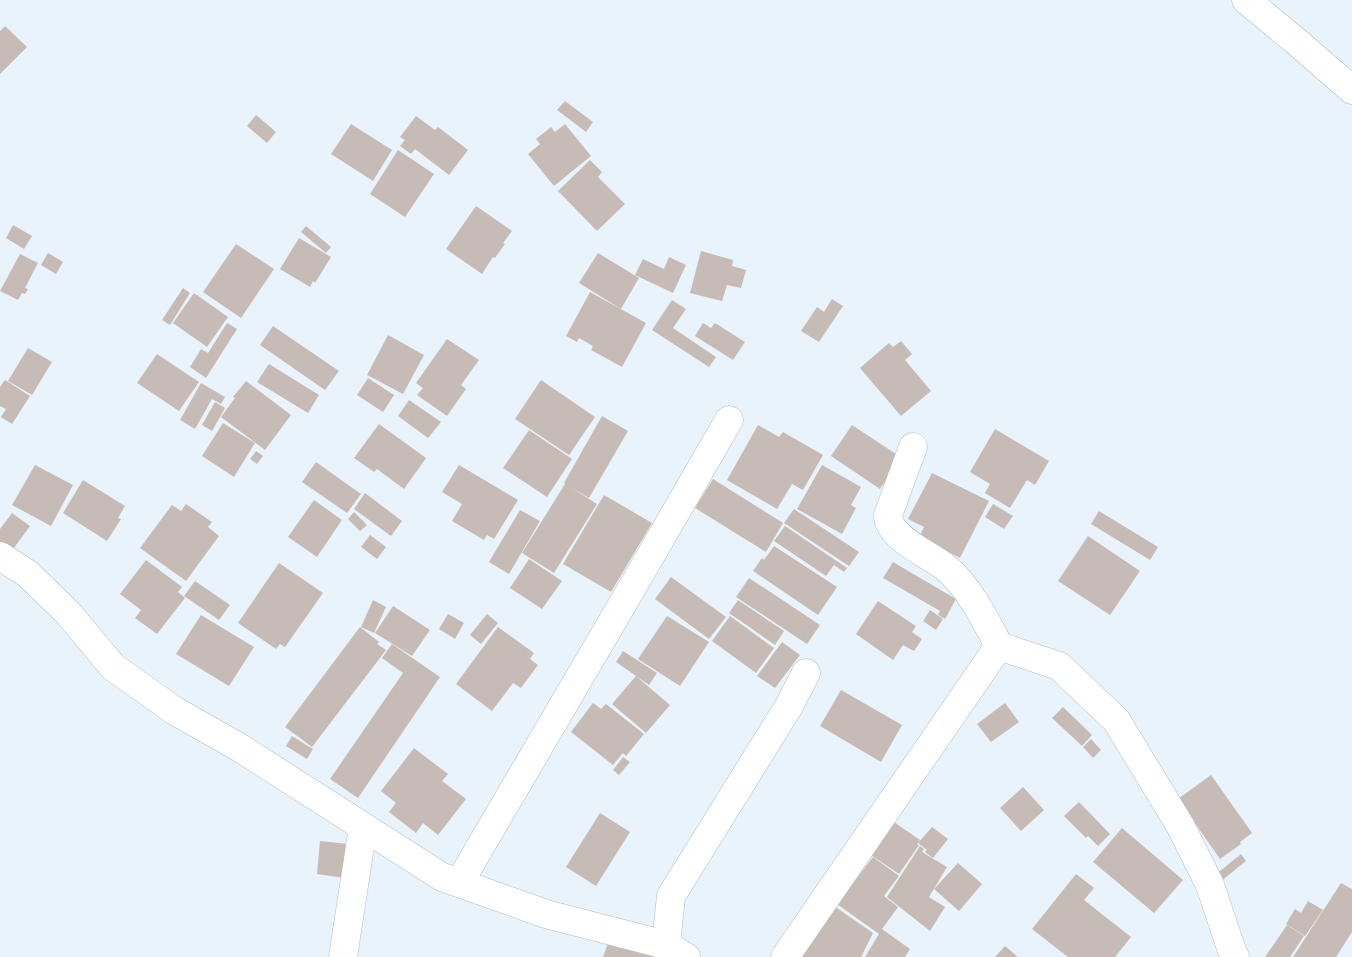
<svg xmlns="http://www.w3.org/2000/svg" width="1352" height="957" viewBox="0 0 1352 957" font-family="Figtree,sans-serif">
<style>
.building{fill:#c7bcb5}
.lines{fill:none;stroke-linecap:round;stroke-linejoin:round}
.minor-casing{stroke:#b1bbc3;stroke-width:29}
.minor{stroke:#fff;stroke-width:28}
</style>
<rect width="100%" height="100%" fill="#e8f3fb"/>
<path class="building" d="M5,26L27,47L0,74V31Z
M565,101L593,122L586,132L557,110Z
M256,115L276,132L267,143L247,126Z
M416,116L435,130L438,127L468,150L449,175L415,149L411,154L400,146L405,140L400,137Z
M351,124L392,150L373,181L331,154Z
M565,124L591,156L554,186L528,154L540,144L536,139L551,127L555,132Z
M398,150L434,174L405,217L370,194Z
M590,160L602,172L598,177L625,204L597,231L558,191Z
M476,206L512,231L503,243L505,244L495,258L493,257L482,274L446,249Z
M13,225L32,236L24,249L6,238Z
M306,226L331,247L326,253L301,232Z
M299,238L331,257L315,283L313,281L310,287L280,269Z
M236,244L274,269L241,318L203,292Z
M701,251L733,260L732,266L746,270L741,288L727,285L722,301L690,293Z
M48,253L63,262L56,274L41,265Z
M598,253L639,278L621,309L579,283Z
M20,254L38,263L25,288L28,289L25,294L22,293L18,300L0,291Z
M669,257L686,265L673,293L635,275L643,259L664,269Z
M183,288L190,293L170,325L162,320Z
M590,292L646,323L622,367L591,350L593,346L579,338L577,342L566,336Z
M194,293L228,317L207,347L173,323Z
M832,299L843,306L819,342L801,331L817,307L824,312Z
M672,300L686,309L673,328L716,357L709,367L652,330Z
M227,323L237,329L206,378L190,367L201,349L208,353Z
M703,323L711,328L715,323L745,342L733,360L695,336Z
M273,326L339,371L325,390L260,345Z
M388,335L424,355L403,394L367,375Z
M447,339L479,360L461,385L466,389L447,416L417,395L423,388L416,383Z
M901,341L912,354L905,360L931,391L901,416L860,368L889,343L893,347Z
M28,348L52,362L32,395L8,381Z
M157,354L199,382L179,411L137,383Z
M269,364L319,395L308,413L257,382Z
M368,378L394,395L383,412L357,395Z
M5,380L30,396L12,424L1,417L6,409L0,406V387Z
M541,380L595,417L569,455L515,419Z
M246,381L291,415L265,450L221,417L235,398L233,397Z
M201,383L225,397L221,404L212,399L195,429L180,420Z
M409,400L441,422L428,438L398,416Z
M215,402L225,408L212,431L202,425Z
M602,416L628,431L589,498L570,487L597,504L554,573L522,553L565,484L564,483Z
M223,423L255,443L234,477L202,456Z
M379,424L426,458L404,489L377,469L374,472L354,458Z
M758,425L779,437L783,432L823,455L803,490L792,484L777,509L727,480Z
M852,425L902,458L880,489L831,456Z
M995,429L1049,461L1035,485L1027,480L1010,508L985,493L990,484L970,472Z
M529,430L572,459L547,497L503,468Z
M256,451L263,456L257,464L250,459Z
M316,462L361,494L347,513L302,482Z
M35,465L73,485L51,526L12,505Z
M459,465L518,500L494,539L487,535L484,540L452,521L462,504L442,492Z
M822,465L861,487L851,505L856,508L842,534L797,509Z
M932,473L989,501L960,558L919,537L924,527L908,519Z
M713,479L783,523L766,552L695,508Z
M83,480L125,506L118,518L121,519L107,541L63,513Z
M365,493L402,521L391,536L354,509Z
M604,495L652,523L611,592L563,564Z
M314,500L342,520L317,557L288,537Z
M186,504L212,522L208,527L219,536L186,581L140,548L172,505L181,511Z
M993,504L1013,516L1004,529L985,517Z
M794,509L859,552L849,566L784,523Z
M520,510L540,521L509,574L489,562Z
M1099,511L1158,547L1150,560L1091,524Z
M354,512L367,525L360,531L348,519Z
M12,513L30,526L11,552L0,544V529Z
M785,526L847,568L844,572L834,565L826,576L774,541Z
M370,535L386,547L377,559L361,547Z
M1088,536L1140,571L1110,615L1058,581Z
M774,546L837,587L818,615L753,571L762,558L764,560Z
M529,559L562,581L542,609L510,588Z
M146,560L182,587L178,592L185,598L157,634L135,618L141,610L120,594Z
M893,562L956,599L945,619L938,615L940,611L883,578Z
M279,563L323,593L285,647L280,644L276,649L238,623Z
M671,577L726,617L709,639L655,599Z
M749,578L820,625L807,644L736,597Z
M195,581L230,605L219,620L184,596Z
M373,600L386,607L374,633L361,627Z
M738,600L784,631L775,645L729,613Z
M878,601L916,626L912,632L922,639L914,651L903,645L893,660L856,634Z
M393,606L430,630L412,656L375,633Z
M930,610L943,619L936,630L923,621Z
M448,614L464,623L455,639L439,629Z
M487,614L498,623L481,644L470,635Z
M201,615L254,647L229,686L176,654Z
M667,616L709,642L680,686L638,659Z
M730,616L774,648L756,673L712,641Z
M360,627L379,642L377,644L386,650L312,747L285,727Z
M498,627L534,653L530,659L538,665L521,688L513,683L492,711L456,684Z
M782,642L800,655L775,688L757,676Z
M392,644L440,677L358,798L330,779L403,673L382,658Z
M623,651L657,673L649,685L616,662Z
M636,676L670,705L646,733L612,704Z
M841,690L902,725L881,762L820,726Z
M593,703L601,709L606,704L644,734L626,756L623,753L613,765L571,732Z
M1005,703L1019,722L991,742L977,724Z
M1063,707L1092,735L1082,746L1052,718Z
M292,736L313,749L307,759L286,746Z
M1091,739L1101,750L1093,758L1083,747Z
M414,748L448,774L442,781L466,799L438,835L423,823L416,833L389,812L396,803L381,791Z
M623,757L630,762L619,775L613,770Z
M1211,775L1252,833L1240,842L1241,844L1220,859L1178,799Z
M1023,787L1044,810L1021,831L1000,808Z
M1079,802L1110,834L1098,846L1088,836L1086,838L1064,816Z
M600,813L630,832L596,886L566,867Z
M885,816L920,840L917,844L919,845L899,874L862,849Z
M932,827L948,839L933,858L925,852L927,850L918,843Z
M1122,828L1183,880L1154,913L1093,862Z
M320,841L349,844L345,878L317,874Z
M920,846L924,849L922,852L947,867L929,897L945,907L930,931L887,897Z
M1241,854L1246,861L1220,882L1215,875Z
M873,857L899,876L884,896L898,907L882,929L910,949L905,957H865L879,934L837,904Z
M958,863L982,884L959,911L934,889Z
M1076,874L1094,888L1084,900L1131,937L1115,957H1068L1032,929Z
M1341,883L1352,889V932L1336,957H1293Z
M824,899L873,933L861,957H796Z
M1308,901L1323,910L1305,936L1286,924L1295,909L1301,913Z
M1287,925L1304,936L1290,957H1265Z
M610,937L657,952L655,957H603Z
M1005,946L1018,957H995Z"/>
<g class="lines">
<defs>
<path id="minor" d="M1246,0L1297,42L1352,90
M913,447L888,515C888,538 929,554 945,567C968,585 986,621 999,646L1059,666L1116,720L1181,827L1210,885L1231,948L1235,957
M0,556L28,574L68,613L113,667L175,711L237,746L442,877L546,914L666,945L686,957
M459,883L636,581L729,420
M666,945L671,896L789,706L806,673
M343,957L363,827
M785,957L999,646"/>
</defs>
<use href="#minor" class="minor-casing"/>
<use href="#minor" class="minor"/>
</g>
</svg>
